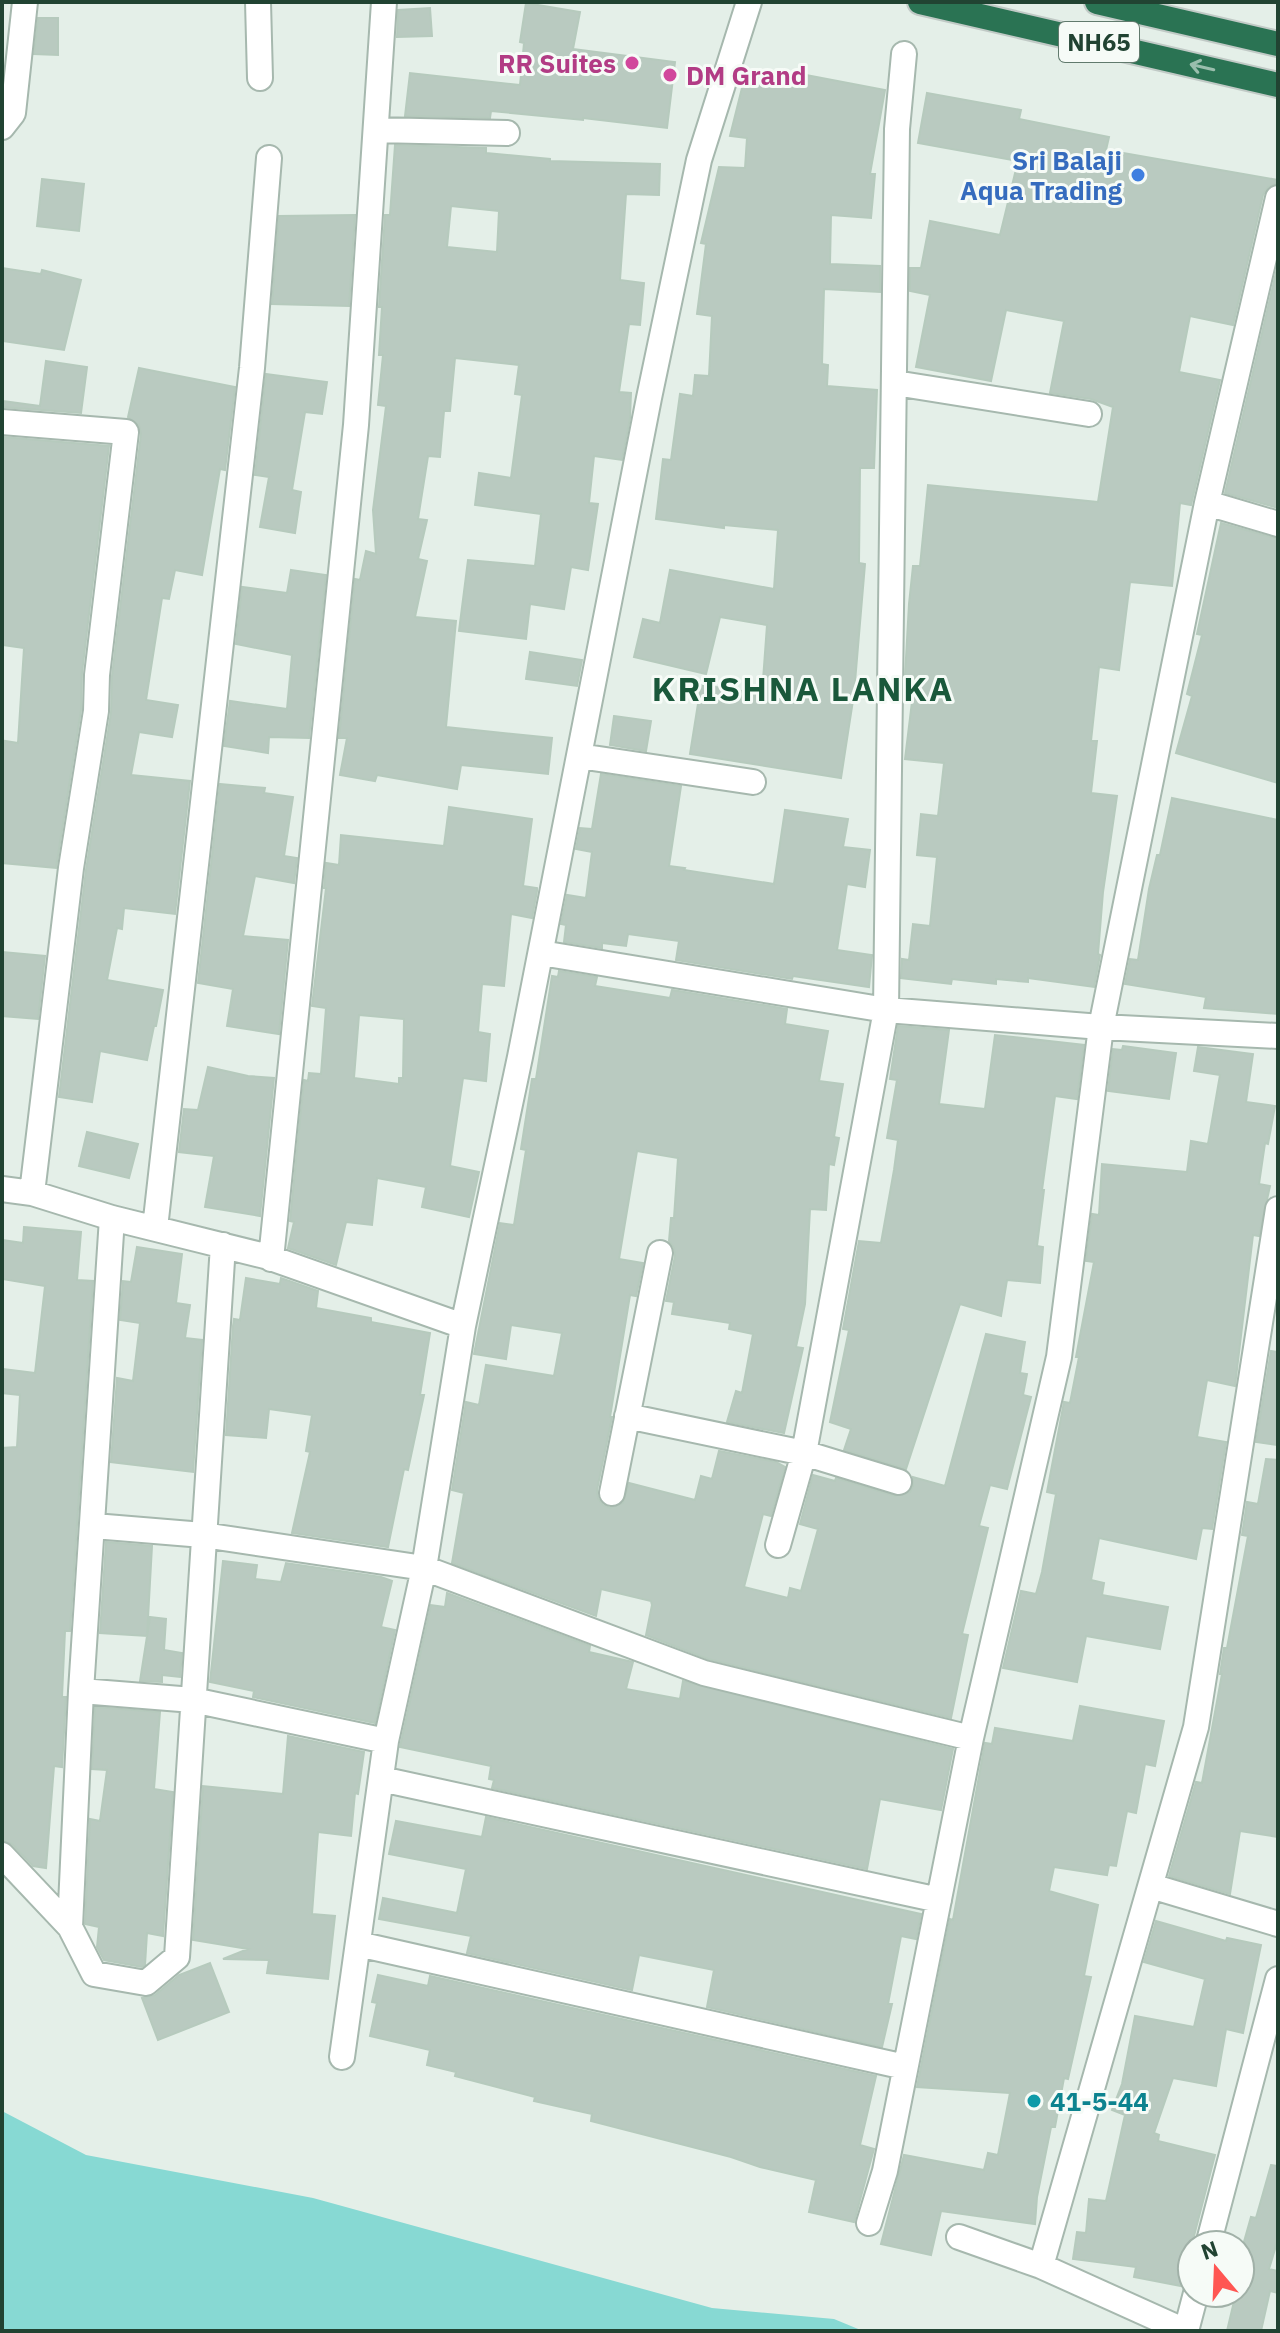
<svg xmlns="http://www.w3.org/2000/svg" width="1280" height="2333" viewBox="0 0 1280 2333" font-family="'IBM Plex Sans',sans-serif">
<style>
.water{fill:#87d9d3}
.building{fill:#b9cac0;stroke:#b6cabd;stroke-width:2;fill-rule:evenodd}
.lines{fill:none;stroke-linecap:round;stroke-linejoin:round}
.minor-casing{stroke:#a6b8ae;stroke-width:28}
.highway-casing{stroke:#c1cac6;stroke-width:28}
.minor{stroke:#fff;stroke-width:24}
.highway{stroke:#2a7353;stroke-width:24}
.oneway{stroke:#9abead}
.hotel-dot{fill:#d1479c;stroke:#f6fbf7;stroke-width:3}
.shop-dot{fill:#3f7fe0;stroke:#f6fbf7;stroke-width:3}
.culture-dot{fill:#0f9aa8;stroke:#f6fbf7;stroke-width:3}
.labels{text-anchor:middle;dominant-baseline:central;stroke-width:6;stroke-linejoin:round;paint-order:stroke}
.shield{fill:#f6fbf7;stroke:#617a6d;stroke-width:2}
.shield-label{font-size:24px;font-weight:bold;fill:#214332}
.hotel-label{font-size:26px;font-weight:bold;fill:#b23c85;stroke:#f6fbf7;text-anchor:end}
.shop-label{font-size:26px;font-weight:bold;fill:#366cbe;stroke:#f6fbf7;text-anchor:end}
.culture-label{font-size:26px;font-weight:bold;fill:#0d838f;stroke:#f6fbf7;text-anchor:start}
.district-label{font-size:34px;font-weight:bold;letter-spacing:2px;fill:#1a583b;stroke:#f6fbf7}
</style>
<rect width="100%" height="100%" fill="#e4efe8"/>
<path class="water" d="M2,2111L86,2155L313,2198L712,2308L834,2319L863,2331H2Z"/>
<path class="building" d="M526,3L580,12L573,49L675,62L667,128L583,118V120L491,111L490,118L405,116L410,73L520,85L524,43L520,42Z
M430,8L432,36L397,37L398,10Z
M38,18H58V55L34,54Z
M746,72L788,81L790,72L885,90L870,174H875L871,218L831,215L830,264L880,266V292L824,289L822,364L828,365L827,386L877,390L874,468H860L859,563L865,564L854,694L841,778L690,754L701,685L762,694L767,625L720,617L706,674L634,657L643,619L660,623L670,570L774,589L778,530L724,525V528L656,519L663,459L671,460L680,394L693,396L695,375L709,376L712,316L697,314L706,244L701,243L719,167L745,168L747,138L730,136Z
M927,93L1021,110L1019,119L1109,137L1106,150L1278,180V183L1268,187L1263,195L1233,325L1190,316L1179,372L1220,380L1191,505L1180,503L1172,586L1130,582L1119,670L1099,667L1091,741H1097L1091,793L1117,796L1103,892L1098,954L1100,955L1094,987L1028,978V982L996,979V984L952,979L951,984L901,978L902,959L909,960L913,924L930,926L937,857L917,855L921,814L938,816L944,763L905,759L915,677L905,676L909,604L913,566H920L928,485L1098,502L1113,407L1091,399L1050,393L1064,321L1006,310L991,381L916,367L930,295L910,291V268H921L930,221L1000,235L1018,161L918,143Z
M395,145L486,148V153L550,159V161L660,164L659,195L626,194L620,280L644,283L640,325L629,324L619,392L631,393L630,418L622,460L594,456L589,503L598,504L588,570L571,567L564,609L530,604L526,639L459,631L468,560L535,566L541,514L475,505L479,473L511,478L522,395L515,394L519,365L455,358L450,411H444L440,457L428,456L418,519L427,520L418,559L427,561L415,617L456,621L446,727L552,738L548,774L461,765L457,789L377,775L375,781L340,775L347,738H339L355,579L360,580L366,551L376,554L373,510L386,406L378,405L383,355H379L382,307H379L385,215H390ZM451,206L499,211L497,252L447,247Z
M42,179L84,184L79,231L37,226Z
M355,215L349,306L272,304L279,216Z
M1278,264V508L1225,493Z
M2,268L41,274L42,270L81,280L64,350L2,341Z
M46,361L87,367L81,413L2,407V401L40,406Z
M139,368L235,387L225,470L220,469L202,575L175,570L169,599L162,598L146,700L178,705L172,737L139,732L131,775L190,781L175,914L124,908L122,929L117,928L107,980L163,990L156,1026H154L147,1060L100,1051L92,1102L59,1097L86,870L111,713L112,676L141,434L139,425L128,417Z
M266,374L327,382L322,414L305,412L292,490L301,492L295,533L260,527L269,477L255,475Z
M2,437L109,446L82,673L81,710L56,868L2,863V768L5,741L18,743L24,648L2,645Z
M1221,523L1278,539V783L1176,753L1192,696L1187,694L1202,635L1197,634Z
M291,570L326,575L309,738L269,737L268,753L224,746L230,701L287,709L292,655L236,644L242,587L287,593Z
M530,652L582,660L577,686L526,679Z
M614,716L651,721L646,751L610,745Z
M601,774L681,786L669,866L685,868L684,870L774,884L785,810L848,819L843,847L870,850L865,887L847,884L837,950L872,955L869,987L793,976L792,979L676,960L679,941L628,934L626,946L602,943V948L564,942L566,925L561,924L567,895L586,898L592,852L576,849L580,828L592,829Z
M220,784L265,788L264,793L293,797L284,856L297,858L294,883L255,876L243,936L288,940L279,1034L227,1026L233,989L198,983Z
M1172,798L1278,820V1014L1204,1008L1206,997L1125,984L1130,959L1138,960L1149,889L1157,855H1160Z
M449,807L532,819L523,886L537,888V891L532,918L511,914L504,986L482,984L478,1032L490,1034L486,1081L463,1078L450,1166L479,1172L469,1217L422,1207L426,1187L377,1178L372,1225L346,1222L336,1265L288,1248L294,1222L290,1221L304,1080L308,1081L309,1073L321,1074L326,1008L312,1006L326,888H324L326,863L339,865L341,835L444,846ZM359,1015L404,1019L403,1078H399V1084L354,1078Z
M2,952L45,956L38,1019L2,1016Z
M559,971L597,977L595,986L670,998L672,990L787,1009L785,1024L828,1031L819,1081L843,1084L834,1137L839,1138L834,1165L829,1164L826,1210L810,1209L805,1304L796,1347L803,1348L784,1433L727,1422L736,1391L742,1393L753,1334L729,1329L730,1323L672,1314L674,1302L666,1301L675,1256L674,1248L669,1241L671,1218H674L678,1158L637,1151L619,1259L643,1263L636,1296L630,1295L610,1417H612L597,1490L598,1498L603,1505L610,1508L623,1503L629,1483L695,1500L701,1476L712,1479L719,1451L776,1462L785,1467L771,1516L763,1514L744,1587L788,1598L790,1588L801,1591L818,1529L800,1524L813,1475L835,1481L836,1478L895,1496L910,1492L913,1486V1477L945,1486L986,1334L1025,1342L1020,1373L1027,1374L1023,1395L1031,1397L1007,1489L990,1485L979,1526L988,1528L962,1634L968,1635L951,1718L708,1659L646,1635L652,1605L651,1601L601,1589L596,1616L452,1563L464,1493L452,1490L466,1402L479,1405L486,1365L554,1376L562,1333L511,1325L506,1359L474,1354L500,1223L514,1225L526,1150L521,1149L532,1079H536L552,976L558,977Z
M898,1026L949,1030L939,1104L985,1109L995,1035L1084,1045L1077,1099L1055,1096L1042,1190H1044L1037,1246L1043,1247L1040,1283L1007,1280L1001,1316L960,1304L906,1469L844,1450L851,1429L830,1422L849,1330L843,1329L859,1241L881,1243L894,1170L898,1140L887,1138L897,1080L890,1079Z
M1123,1046L1176,1053L1169,1099L1108,1091L1113,1049L1122,1050Z
M1198,1047L1253,1054L1246,1102L1275,1106L1268,1144L1265,1143L1259,1184L1270,1186L1259,1236L1253,1235L1235,1386L1207,1380L1197,1437L1226,1442L1212,1529L1202,1528L1196,1559L1099,1538L1091,1580L1104,1583L1102,1595L1168,1607L1160,1649L1086,1636L1077,1682L1003,1668L1021,1591L1036,1594L1042,1572L1056,1494L1047,1492L1064,1402L1070,1403L1079,1357H1076L1094,1262L1086,1261L1092,1214L1099,1215L1102,1164L1187,1172L1191,1141L1208,1144L1220,1075L1194,1071Z
M208,1067L248,1076L274,1078L260,1216L205,1207L214,1156L179,1152L184,1109L198,1110Z
M87,1132L138,1144L129,1178L79,1166Z
M24,1227L81,1232L77,1280L93,1281L70,1631H65L62,1697H66L62,1767L54,1766L46,1868L33,1866L12,1844L2,1840V1448L17,1447L20,1395L2,1393V1369L35,1373L45,1286L2,1279V1240L23,1243Z
M137,1247L182,1254L176,1303L190,1305L185,1338L202,1340L193,1472L111,1462L117,1378L133,1381L140,1323L120,1320L123,1281L131,1282Z
M246,1278L280,1284L281,1278L318,1291L316,1308L371,1318V1322L430,1333L420,1395H424L408,1470L404,1469L388,1547L292,1533L310,1452L306,1451L312,1415L269,1409L266,1438L226,1435L233,1326L234,1319L240,1320Z
M1271,1351L1278,1352V1445L1256,1442Z
M1266,1459L1278,1460V1837L1240,1831L1230,1894L1169,1876L1196,1782L1202,1783L1222,1674H1220L1224,1648H1227L1248,1536L1242,1535L1247,1502L1258,1504Z
M106,1542L152,1546L147,1636L100,1633Z
M223,1561L257,1565L255,1579L281,1582L286,1563L381,1577L392,1581L381,1627L395,1630L375,1723L253,1697L254,1691L210,1682Z
M447,1593L590,1646L589,1652L633,1662L626,1689L680,1699L683,1681L953,1749L941,1810L880,1799L867,1869L492,1788L494,1780L489,1779L491,1766L400,1747L431,1605L445,1607Z
M150,1617L166,1619L164,1650L182,1653L180,1677L162,1675V1682L140,1681Z
M1080,1706L1164,1721L1155,1766L1145,1764L1136,1813L1127,1811L1116,1866L1109,1865L1107,1875L1054,1867L1049,1891L1098,1905L1084,1976L1091,1977L1068,2079L1064,2078L1055,2127H1051L1037,2197L1035,2224L941,2211L931,2255L881,2244L904,2155L984,2170L988,2153L998,2155L1010,2093L917,2087L950,1919L953,1920L985,1743L992,1744L995,1728L1073,1741Z
M95,1707L160,1712L154,1789L173,1792L163,1936L147,1933L145,1965L142,1967L104,1960L97,1947L99,1927L85,1924L90,1819L100,1821L107,1770L92,1769Z
M288,1736L364,1752L358,1794L355,1793L351,1836L318,1832L312,1914L335,1916L328,1979L267,1973L269,1960L223,1959L248,1949L193,1940L203,1786L283,1794Z
M486,1817L921,1914L916,1939L901,1936L888,2004H892L882,2047L707,2007L714,1970L639,1955L632,1990L467,1953L471,1936L379,1919L383,1898L457,1913L466,1869L389,1854L396,1821L482,1837Z
M1156,1921L1226,1941L1227,1938L1261,1945L1243,2033L1226,2029L1216,2086L1173,2078L1154,2133L1159,2135L1158,2141L1215,2155L1181,2286L1134,2277L1136,2267L1073,2259L1077,2232L1086,2233L1089,2199L1106,2201L1125,2115L1112,2110L1122,2084L1135,2016L1194,2027L1205,1979L1144,1962Z
M210,1963L229,2012L158,2040L142,1998L155,1995L179,1975Z
M378,1975L428,1986L430,1976L876,2076L860,2145L874,2149L854,2222L809,2212L816,2180L760,2167L731,2157L591,2121L592,2114L534,2101L535,2097L455,2076L456,2072L427,2065L430,2050L370,2036L377,2003L372,2002Z
M1271,2165L1278,2166V2239L1269,2269L1278,2271V2293L1270,2291L1261,2331H1227L1236,2293H1240V2256L1251,2217L1256,2218Z"/>
<g class="lines">
<defs>
<path id="minor" d="M258,2L260,78
M904,54L897,129L886,1010L1101,1027L1278,1036
M2,127L13,113L25,2
M376,130L507,133
M1278,198L1207,503L1278,524
M895,383L1089,414
M2,422L126,432L97,675L96,711L71,868L32,1193
M579,756L753,782
M541,953L886,1010L804,1453L778,1545
M2,1189L32,1193L112,1218L265,1256L463,1326
M155,1228L252,368L269,158
M271,1259L356,425L384,2
M627,1416L804,1453L899,1482
M612,1493L660,1253
M94,1526L203,1535L424,1568L704,1673L971,1738
M81,1691L193,1700L386,1741
M381,1779L939,1900
M2,1855L70,1927L94,1974L146,1983L177,1957L223,1245
M1151,1886L1278,1924
M70,1927L81,1691L112,1218
M358,1944L905,2067
M342,2057L386,1741L424,1568L463,1326L520,1057L649,398L699,160L749,2
M869,2223L885,2171L971,1738L1059,1357L1101,1027L1207,503
M959,2237L1041,2266L1185,2331
M1208,2245L1278,1979
M1041,2266L1196,1727L1278,1209
M1186,2331L1196,2293"/>
<path id="highway" d="M920,2L1278,85
M1097,2L1278,44"/>
</defs>
<use href="#minor" class="minor-casing"/>
<use href="#highway" class="highway-casing"/>
<use href="#minor" class="minor"/>
<use href="#highway" class="highway"/>
</g>
<defs><path id="oneway-shaft" d="M-6 0H5M1.5-3L5.5 0L1.5 3" fill="none" stroke-width="1.6" stroke-linecap="round" stroke-linejoin="round" transform="scale(2)"/></defs>
<use class="oneway" href="#oneway-shaft" transform="translate(1202 67) rotate(-167)"/>
<g class="hotel-dot">
<circle cx="632" cy="63" r="8"/>
<circle cx="670" cy="75" r="8"/>
</g>
<circle class="shop-dot" cx="1138" cy="175" r="8"/>
<circle class="culture-dot" cx="1034" cy="2101" r="8"/>
<g class="labels">
<rect class="shield" x="1059" y="22" width="80" height="40" rx="6"/>
<g class="shield-label">
<text x="1099" y="42">NH65</text>
</g>
<g class="hotel-label">
<text x="616" y="63">RR Suites</text>
<text x="686" y="75" text-anchor="start">DM Grand</text>
</g>
<g class="shop-label">
<text x="1122" y="160">Sri Balaji<tspan x="1122" dy="30">Aqua Trading</tspan></text>
</g>
<g class="culture-label">
<text x="1050" y="2101">41-5-44</text>
</g>
<g class="district-label">
<text x="803" y="688">KRISHNA LANKA</text>
</g>
</g>
<rect width="1280" height="2333" fill="none" stroke="#214332" stroke-width="8"/>
<g transform="translate(1216 2269) rotate(341)"><circle r="38" fill="#f6fbf7" stroke="#a1b1a8" stroke-width="2"/>
<path d="M0-6L14 30L0 20L-14 30Z" fill="#ff5652"/>
<text y="-12" font-size="22" font-weight="bold" text-anchor="middle" fill="#214332">N</text>
</g>
</svg>
